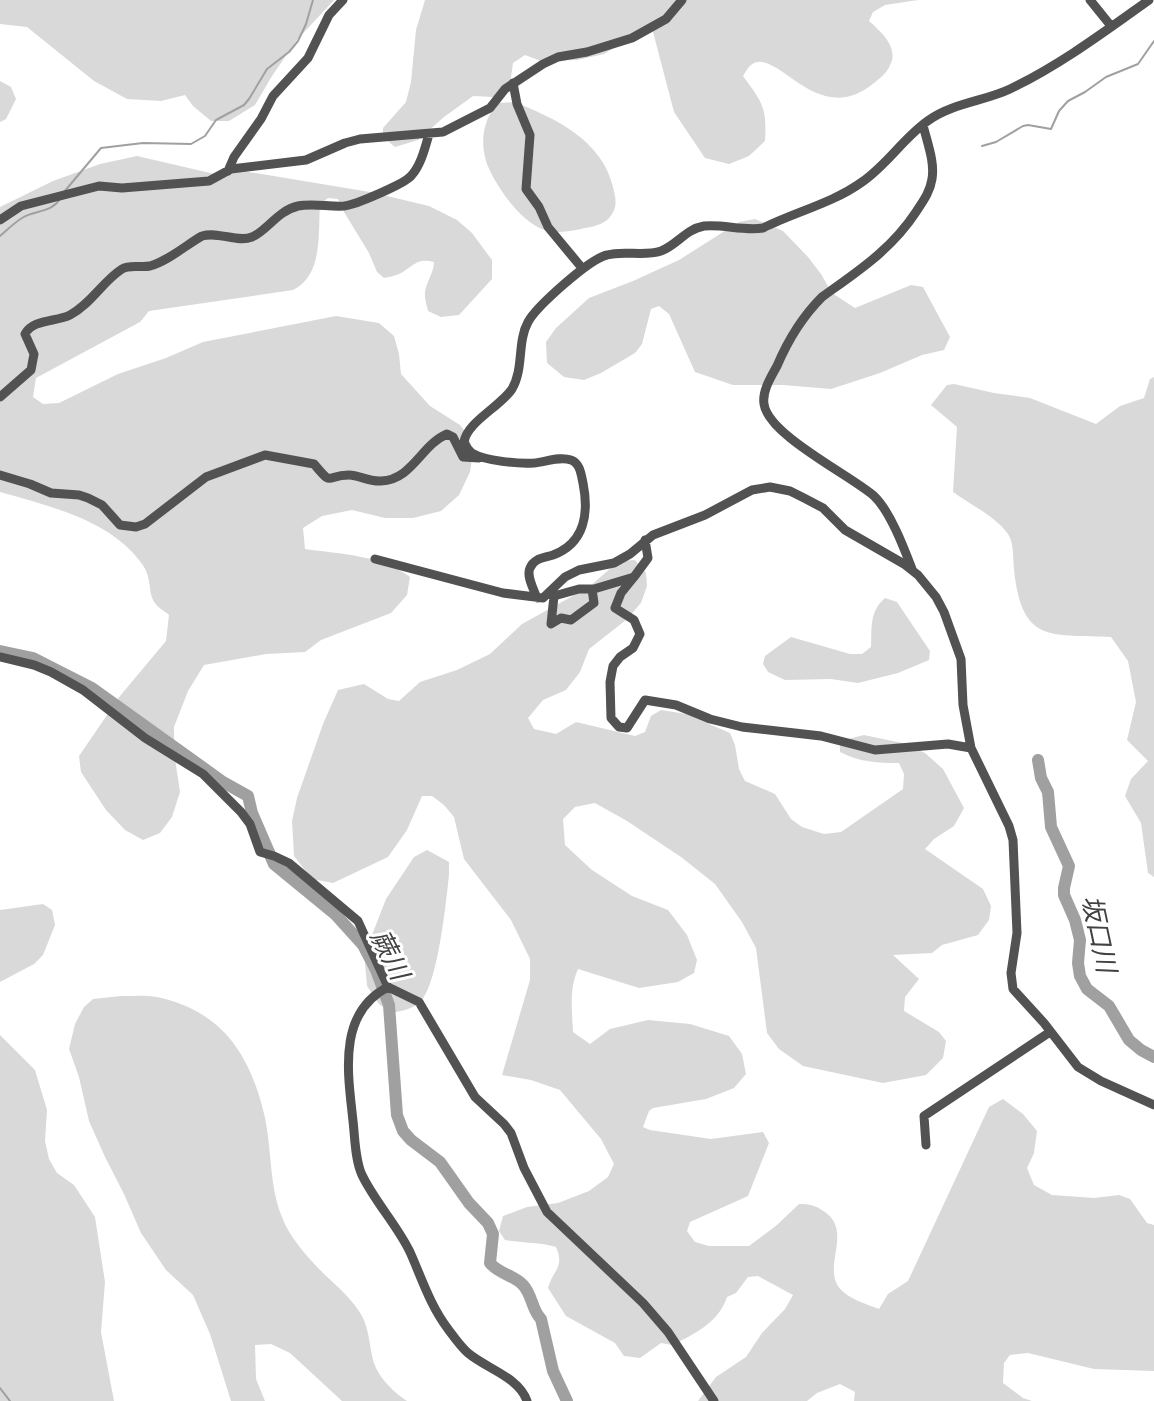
<svg xmlns="http://www.w3.org/2000/svg" width="1154" height="1401" viewBox="0 0 1154 1401" font-family="'Alegreya Sans','Noto Sans JP',sans-serif">
<style>
.green{fill:#d9d9d9}
.lines{fill:none;stroke-linecap:round;stroke-linejoin:round}
.stream{stroke:#a0a0a0;stroke-width:2}
.river{stroke:#a0a0a0;stroke-width:12}
.minor{stroke:#525252;stroke-width:9}
.labels{text-anchor:middle;dominant-baseline:central;stroke-width:6;stroke-linejoin:round;paint-order:stroke}
.water-label{font-size:26px;font-style:italic;fill:#414141;stroke:#fff}
</style>
<rect width="100%" height="100%" fill="#fff"/>
<path class="green" d="M0,0H334L296,41L272,76L255,105L229,121H211L193,106L185,95L161,101L127,99L94,81L27,27L0,24Z
M425,0H918L885,5L873,12L869,21C880,31 898,46 891,63C887,74 879,79 870,86C815,127 776,45 751,65C748,67 745,73 743,76C762,102 767,107 765,141L749,156L729,164L705,158L674,112L652,28L627,40L604,54L577,60L541,61L525,55L513,63L510,84L493,97L473,96L444,117L418,140L395,147L383,137V128L406,102L411,82L416,30Z
M0,81L11,87L16,99L6,119L0,122Z
M514,102C555,118 602,140 613,187C615,196 618,205 612,214C606,224 596,226 585,228C572,231 558,234 545,230C522,223 500,191 490,171C479,149 481,121 498,103Z
M137,156L219,175L243,171L370,192L429,206L457,220L472,233L492,260V279L459,315L441,317L428,311C427,306 425,301 425,296C424,284 434,274 434,262C416,257 413,267 399,274C394,276 389,277 384,278L377,272L369,253L344,212L338,199L328,198L320,204C318,235 323,275 293,290L149,311L140,322L36,378L33,397L43,404L59,403L118,374L166,358L203,342L336,316L379,323L394,336L399,354L401,374L430,406L460,425L468,435L473,452L470,472L459,495L441,511L413,518H385L352,510L322,516L303,528L305,549C340,554 381,555 410,577L407,595L391,613L321,640L305,652L266,654L204,665L188,691L174,727V752L180,792L172,817L160,833L143,840L125,830L106,810L81,772L79,756L120,696L166,641L169,615C165,611 158,608 155,603C147,592 153,579 142,564C111,520 49,506 0,492V207L53,181L100,164Z
M755,219L783,231L808,257L821,274L832,293L855,308L911,285L923,287L950,337L944,350L922,355L880,373L831,389L783,385H733L695,372L669,314L659,306L651,309L642,344L635,353L601,373L584,380L564,377L547,363L546,342L556,328L589,298L633,281L679,260L739,222Z
M1154,377V877L1148,873L1141,823L1125,796L1131,779L1148,761L1127,740L1136,702L1128,661L1111,637C1050,634 1022,644 1014,570C1013,560 1014,542 1008,534C995,516 971,505 953,492L957,427L931,405L947,385L954,384L994,393L1030,398L1096,424L1120,406L1144,398L1150,379Z
M635,560L646,573L647,586L641,603L626,620L589,649L580,672L566,690L543,700L528,718L534,729L556,734L576,722L635,736L645,732L651,716L661,710L686,714L730,733L735,745L739,769L745,781L775,794L791,819L802,827L824,834L841,832L903,789L904,774L899,763C878,763 859,762 840,752V741L864,735L902,743L925,753L943,769L964,808L954,826L934,839L925,849L983,889L991,906L989,920L978,935L942,945L932,953L893,955L919,979L905,997L904,1011L939,1032L946,1041L943,1058L926,1075L883,1083L803,1066L779,1049L767,1033L756,948L742,922L715,884L681,857L627,821L595,803L575,807L563,819L565,845L592,870L632,896L668,910L687,935L697,960L694,973L678,982L639,988L578,969C569,989 572,1011 573,1032L590,1044L610,1029L648,1020L690,1024L729,1036L742,1054L746,1074L734,1088L706,1099L653,1108L649,1111L643,1127L650,1130L711,1139L763,1132L769,1143L748,1196L690,1222L687,1231L695,1242L709,1246H749L777,1225L799,1204C810,1204 815,1205 825,1212C852,1231 824,1264 838,1286C846,1298 866,1304 879,1309L888,1294L908,1281L989,1107L1003,1099L1023,1114L1037,1131L1034,1153L1027,1168L1034,1185L1052,1195L1094,1198L1119,1195L1130,1199L1147,1223L1154,1225V1371L1094,1369L1028,1353L1010,1355L1004,1363L1003,1383L1023,1398L1032,1401H854L855,1392L840,1384L817,1393L807,1401H698L716,1377L746,1357L762,1333L785,1309L793,1295L758,1276L748,1277L736,1293L727,1297C719,1322 695,1334 672,1345L661,1343L640,1358L624,1356L615,1343L566,1316L548,1288C553,1270 565,1267 556,1247C539,1242 522,1243 505,1240L499,1231L503,1216L527,1207L558,1203L589,1191L608,1177L614,1164L601,1139L560,1090L531,1080L502,1075L530,980V959L511,920L464,859L454,817L444,805L432,796H422L407,830L388,857L333,883L312,879L294,856L292,821L297,798L323,724L338,690L364,684L388,699L399,701L420,682L457,670L490,654L522,624L589,587L619,561Z
M885,598L897,602L930,651L929,660L898,673L858,683L831,679L785,680L768,672L763,664L765,656L791,637L850,654H862L871,647C872,628 869,612 885,598Z
M427,850L449,862V875C446,902 438,983 421,1001C414,1009 401,1011 391,1013L379,1004L367,986L365,963L372,935L386,899L414,857Z
M43,904L52,910L55,925L43,955L34,964L0,982V910Z
M121,996C133,996 146,995 157,997C223,1011 251,1056 265,1118C272,1151 269,1185 282,1217C289,1237 310,1260 325,1275C338,1287 353,1300 362,1316C371,1333 369,1353 376,1368C382,1381 396,1394 407,1401H342L290,1353L271,1344L255,1345L256,1379L265,1401H231L210,1334L193,1295L166,1270L141,1233L124,1194L105,1157L89,1121L79,1077L69,1049L75,1024L84,1007L93,999Z
M0,1035L35,1070L47,1110L45,1141L49,1159L57,1173L74,1185L95,1217L105,1282L101,1332L114,1401H0Z"/>
<g class="lines">
<path class="stream" d="M982,146L996,142L1023,126L1028,125L1051,129L1059,111L1068,101L1085,92L1106,77L1138,64L1154,41
M64,192L101,148L143,143L191,144L205,136L216,120L244,105L249,99L267,69L289,52L298,41L306,24L313,0
M0,236C7,230 14,223 22,218C35,210 51,213 60,199
M0,1388L10,1401"/>
<path class="river" d="M0,651L33,658L92,688L223,782L248,796L252,813L274,864L335,914L363,945L376,970L389,1005L397,1115L403,1131L411,1140L440,1162L469,1203L488,1223L493,1234L490,1263C499,1274 514,1275 523,1285C532,1294 532,1311 541,1319L553,1371L567,1401
M1038,760L1041,778L1048,792L1051,827L1069,866L1064,888V895L1075,920L1080,940L1078,963L1080,976L1087,989L1109,1006L1129,1040L1141,1050L1154,1057"/>
<path class="minor" d="M1090,0L1111,26
M513,83L517,104L530,135L526,189L539,207L548,227L582,268
M228,171L234,157L261,119L273,96L308,58L329,15L343,0
M0,220L21,206L99,186L122,188L209,181L231,169L306,160L345,143L360,139L443,132L490,108L505,89L543,64L558,57L587,52L632,38L666,19L682,0
M0,397L31,370L34,354L25,334C33,319 56,322 70,315C91,304 103,281 122,269C130,264 141,268 150,266C168,261 186,245 202,236C219,231 237,243 252,237C267,231 277,211 298,206C313,203 329,207 344,206C355,205 404,184 411,176C421,165 425,148 429,134
M0,475L30,484L51,493L79,495L88,498L102,505L120,525L136,527L145,524L206,477L265,455L314,464C334,488 325,475 349,475C359,475 369,482 381,481C412,480 421,445 447,434L453,437L463,457L479,458
M375,559L503,593L543,598L565,577L579,570L614,563L630,554L653,535L705,515L752,490L770,487L790,491L804,498L823,508L845,530L904,564L918,575L936,597L944,612L961,659L963,705L971,748L1009,826L1013,840L1017,933L1011,973L1013,989L1044,1023L1078,1067L1101,1081L1154,1105
M912,569C904,548 890,511 874,496C850,475 768,435 764,404C762,391 771,377 777,366C788,340 802,317 822,297C858,271 891,250 916,212C923,201 930,192 932,179C935,162 927,142 923,125
M634,577L648,558L645,540
M548,594L554,596L579,589H594L634,577L621,593L615,608L634,620L640,634L633,648L620,657L613,666L610,682L611,718L619,727L627,728L645,700L676,705L710,719L742,727L821,736L875,750L948,744L971,748
M554,596L551,624L561,618L571,620L594,603L592,589
M537,598C534,590 526,576 530,568C534,558 544,558 553,555C585,543 589,513 583,483C581,474 580,463 571,460C560,456 545,462 534,463C519,464 485,461 472,453C467,450 466,446 464,442C467,422 501,406 512,389C524,369 517,342 528,322C536,307 589,259 607,255C624,250 643,257 661,251C677,245 686,229 704,226C723,224 743,231 763,228C795,212 833,203 862,182C888,164 904,137 929,120C953,103 985,101 1010,89C1060,65 1104,32 1149,0
M0,657L34,665L51,672L83,690L145,738L203,774L241,812L250,824L260,852L274,856L289,863L358,921L388,987L419,1002L475,1097L504,1124L511,1133L524,1168L547,1212L643,1303L668,1332L714,1401
M388,987C337,1013 348,1074 353,1121C355,1138 355,1160 362,1175C375,1202 397,1225 410,1252C422,1279 430,1305 448,1329C454,1337 461,1347 468,1353C487,1369 519,1377 527,1401
M926,1145L924,1116L1050,1032"/>
</g>
<g class="labels">
<g class="water-label">
<text transform="translate(1098 934) rotate(78)">坂口川</text>
<text transform="translate(389 955) rotate(63)">蕨川</text>
</g>
</g>
</svg>
